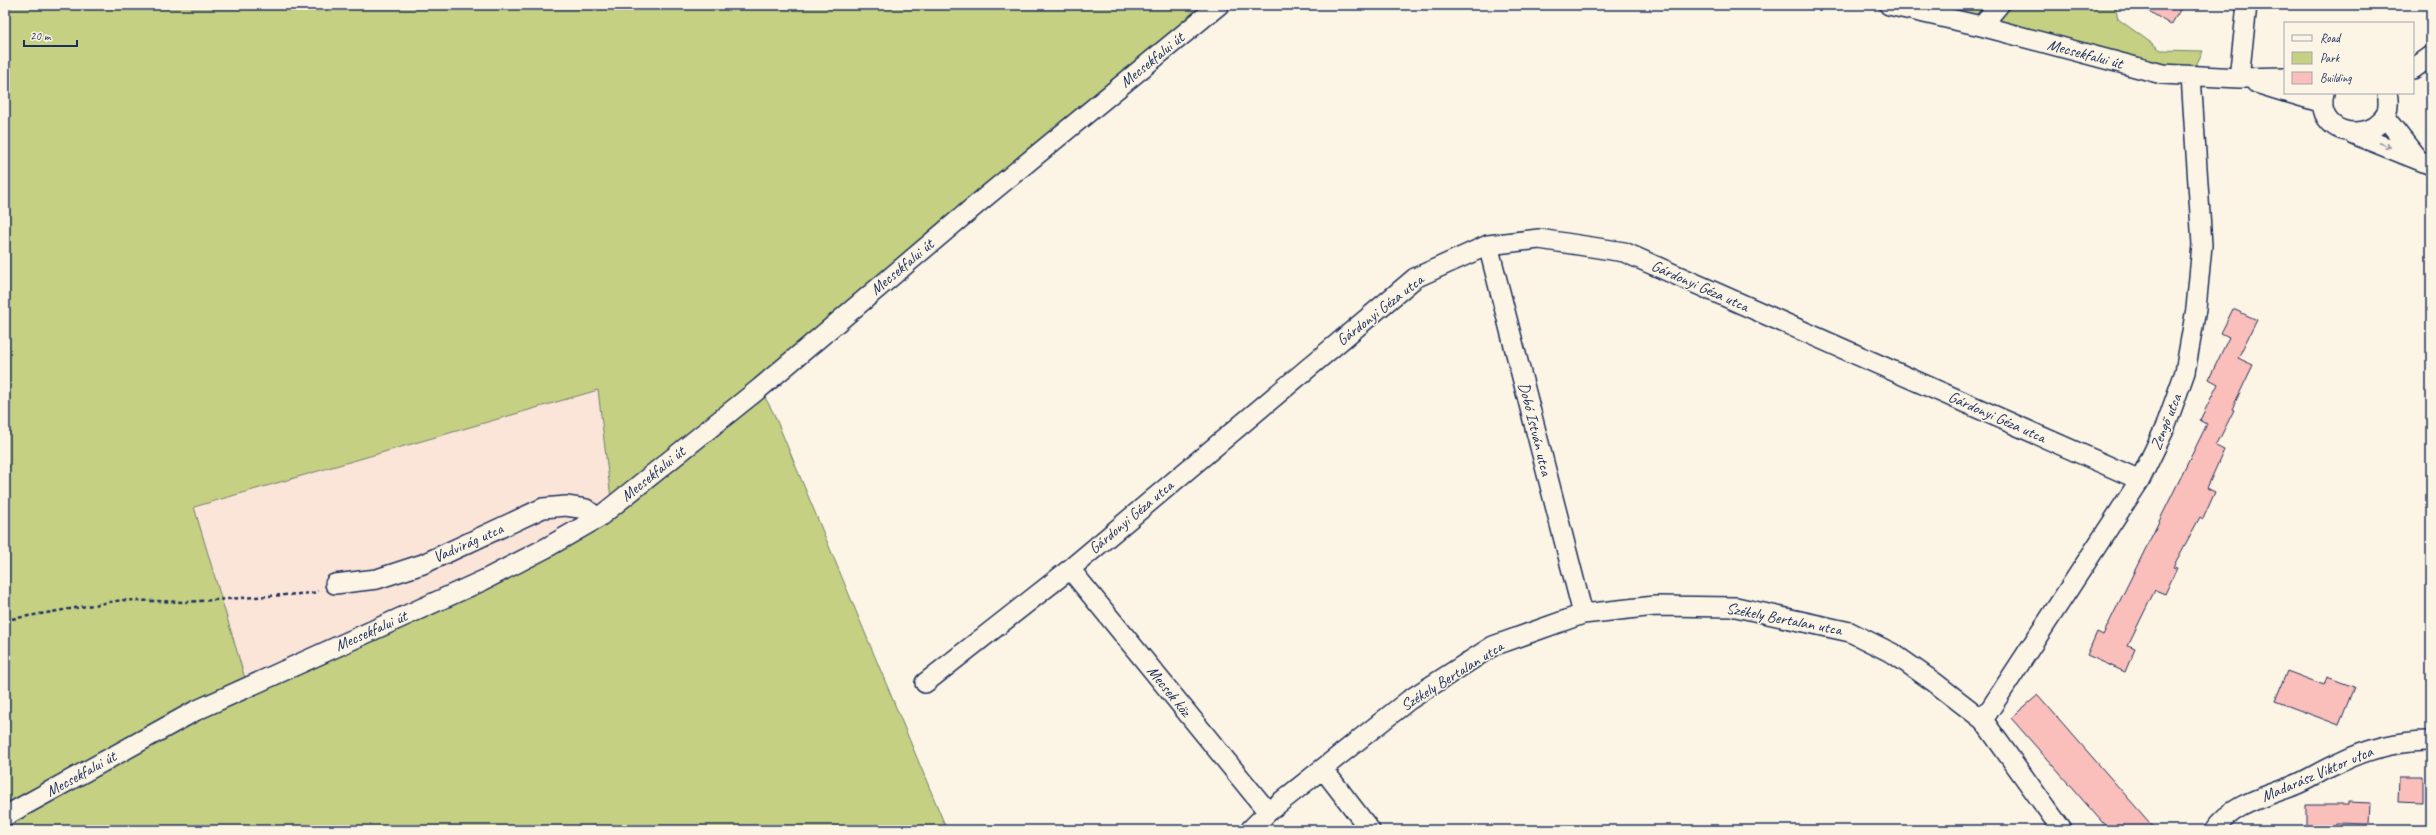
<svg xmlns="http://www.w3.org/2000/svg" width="2436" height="835" viewBox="0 0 2436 835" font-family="Caveat,sans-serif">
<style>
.built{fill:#fbe4d8}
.green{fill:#c5d083;stroke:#708070;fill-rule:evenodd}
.building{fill:#fabebb;stroke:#1b2f5e}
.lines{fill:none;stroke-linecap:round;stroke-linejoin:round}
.minor-casing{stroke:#1b2f5e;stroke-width:22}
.path{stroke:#1b2f5e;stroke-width:2.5;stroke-dasharray:4 3;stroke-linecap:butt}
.minor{stroke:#fcf5e5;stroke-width:19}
.oneway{stroke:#8c92a2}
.labels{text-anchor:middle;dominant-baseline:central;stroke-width:3;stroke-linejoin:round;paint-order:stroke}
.street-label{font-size:16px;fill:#1b2f5e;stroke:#fcf5e5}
</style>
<rect width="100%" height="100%" fill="#fcf5e5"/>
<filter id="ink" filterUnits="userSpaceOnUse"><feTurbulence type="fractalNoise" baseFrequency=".025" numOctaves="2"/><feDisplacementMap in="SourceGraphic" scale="8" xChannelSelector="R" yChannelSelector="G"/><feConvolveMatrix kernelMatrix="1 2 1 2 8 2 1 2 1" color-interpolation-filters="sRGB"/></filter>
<g filter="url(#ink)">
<path class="built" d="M598,390L612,507L247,686L193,507Z"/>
<path class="green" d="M5,5H1219L760,388L774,414L947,830H5ZM598,390L612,507L247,685L194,507Z
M1889,5H2115L2118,19L2161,50L2203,51L2191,76Z"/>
<path class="building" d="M2139,5H2183L2171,25Z
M2233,309L2257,320L2238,358L2253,365L2232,409L2234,410L2216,446L2224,450L2207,488L2215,492L2203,519L2200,517L2173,567L2177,568L2165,594L2155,590L2128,645L2135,648L2125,672L2087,655L2097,632L2103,635L2207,424L2200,420L2218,384L2209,379L2229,337L2221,333Z
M2287,671L2324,685L2327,677L2354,687L2339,725L2275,701Z
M2038,695L2156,830H2109L2011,718Z
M2399,777H2423V803L2398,802Z
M2348,802L2371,803L2370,824L2335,823V830H2306V805H2348Z"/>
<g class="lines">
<defs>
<path id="minor" d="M1889,5L1981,26L2162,74L2239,78L2285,77
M1981,26L1999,5
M2413,69L2431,56
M2239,78L2247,5
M2256,83L2285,92
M2289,93L2323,103
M2324,93C2311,145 2399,145 2387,93
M2384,116L2417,158
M2353,134L2431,165
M1488,245L1583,614
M1070,569L1268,812
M335,584L377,579L423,564L543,508L566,506L586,509L598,518
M925,683L1070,569L1415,278L1488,245L1539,239L1624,252L2140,480
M1983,720L2140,480L2165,428L2185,372L2196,309L2202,245L2191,76
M1323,769L1370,830
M5,816L195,711L484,580L546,548L598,518L760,388L983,199L1219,5
M1250,830L1268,812L1409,700L1493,646L1583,614L1655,606L1736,607L1850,632L1894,654L1934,682L1983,720L2062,830
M2214,830C2233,803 2266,797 2295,785C2310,779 2324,769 2339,763C2367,749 2400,741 2431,741"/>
</defs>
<use href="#minor" class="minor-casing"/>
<path class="path" d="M5,620L122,600L186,602L313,593L318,591"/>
<use href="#minor" class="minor"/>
</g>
<defs><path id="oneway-shaft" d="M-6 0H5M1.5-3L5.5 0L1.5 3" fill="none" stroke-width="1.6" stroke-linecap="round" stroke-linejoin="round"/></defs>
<use class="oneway" href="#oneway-shaft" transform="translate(2385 145) rotate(22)"/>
</g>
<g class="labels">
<g class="street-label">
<text transform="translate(2085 54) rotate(15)">Mecsekfalui út</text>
<text transform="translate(1152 60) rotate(-39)">Mecsekfalui út</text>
<text transform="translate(902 267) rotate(-40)">Mecsekfalui út</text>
<text transform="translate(1700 286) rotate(24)">Gárdonyi Géza utca</text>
<text transform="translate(1380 310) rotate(-38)">Gárdonyi Géza utca</text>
<text transform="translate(1997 417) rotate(24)">Gárdonyi Géza utca</text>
<text transform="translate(2166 422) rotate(-68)">Zengő utca</text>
<text transform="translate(1535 429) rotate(76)">Dobó István utca</text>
<text transform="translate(653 474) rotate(-39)">Mecsekfalui út</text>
<text transform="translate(1131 517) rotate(-40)">Gárdonyi Géza utca</text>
<text transform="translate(468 543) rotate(-24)">Vadvirág utca</text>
<text transform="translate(1784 619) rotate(11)">Székely Bertalan utca</text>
<text transform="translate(371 631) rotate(-24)">Mecsekfalui út</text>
<text transform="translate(1452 676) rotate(-32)">Székely Bertalan utca</text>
<text transform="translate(1169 691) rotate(51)">Mecsek köz</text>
<text transform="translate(81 774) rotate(-29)">Mecsekfalui út</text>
<text transform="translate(2317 774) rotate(-23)">Madarász Viktor utca</text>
</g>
</g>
<rect width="2436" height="835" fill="none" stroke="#fcf5e5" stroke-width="20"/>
<rect x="10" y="10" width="2416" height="815" fill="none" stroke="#1b2f5e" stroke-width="1.5" filter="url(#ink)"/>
<rect x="2284" y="22" width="130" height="72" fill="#fcf5e5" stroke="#a2a6af"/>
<rect x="2292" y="35" width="20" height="6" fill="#fcf5e5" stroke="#a2a6af"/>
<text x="2320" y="42" font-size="12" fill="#1b2f5e">Road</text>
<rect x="2292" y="52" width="20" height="12" fill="#c5d083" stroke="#a2a6af"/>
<text x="2320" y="62" font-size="12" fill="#1b2f5e">Park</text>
<rect x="2292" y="72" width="20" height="12" fill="#fabebb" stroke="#a2a6af"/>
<text x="2320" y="82" font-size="12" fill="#1b2f5e">Building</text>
<path d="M24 40v6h53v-6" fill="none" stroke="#1b2f5e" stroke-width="2"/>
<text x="30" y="40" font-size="12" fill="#1b2f5e" stroke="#fcf5e5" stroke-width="3" paint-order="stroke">20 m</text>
</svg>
